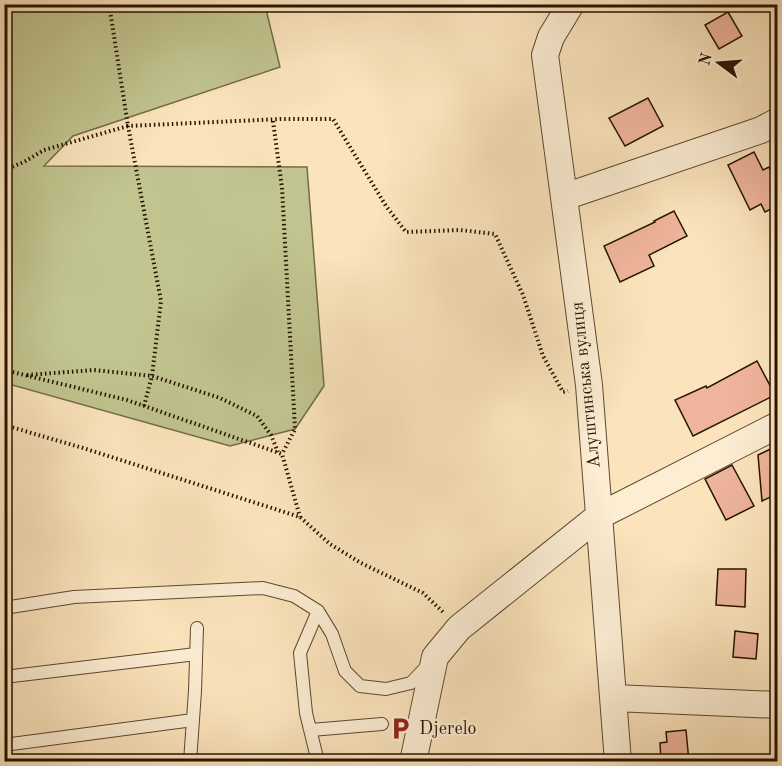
<svg xmlns="http://www.w3.org/2000/svg" width="782" height="766" viewBox="0 0 782 766" font-family="'Old Standard TT',serif">
<style>
.green{fill:#c1c48f;stroke:#746c48;stroke-width:1.5}
.building{fill:#efb59c;stroke:#281301;stroke-width:1.5}
.lines{fill:none;stroke-linecap:round;stroke-linejoin:round}
.lane-casing{stroke:#5d4730;stroke-width:14}
.street-casing{stroke:#5d4730;stroke-width:28}
.path{stroke:#281301;stroke-width:4;stroke-dasharray:1.5 3;stroke-linecap:butt}
.lane{stroke:#fcedd3;stroke-width:12}
.street{stroke:#fcedd3;stroke-width:26}
.labels{text-anchor:middle;dominant-baseline:central;stroke-width:4.5;stroke-linejoin:round;paint-order:stroke}
.street-label{font-size:18px;fill:#281301;stroke:#fcedd3}
.poi-label{font-size:18px;fill:#281301;stroke:#fcedd3;text-anchor:start}
</style>
<rect width="100%" height="100%" fill="#fbe4bc"/>
<filter id="stains"><feTurbulence type="fractalNoise" baseFrequency=".00333" numOctaves="4"/><feColorMatrix values="0 0 0 0 .2 0 0 0 0 .09 0 0 0 0 .02 0 0 0 .5 -.17"/></filter>
<radialGradient id="worn" r=".72"><stop offset=".6" stop-color="#630" stop-opacity="0"/><stop offset="1" stop-color="#630" stop-opacity=".3"/></radialGradient>
<path class="green" d="M4,5H265L280,67L73,136L44,166L307,167L324,386L295,429L230,446L5,383Z"/>
<path class="building" d="M728,12L742,36L719,49L705,25Z
M648,98L663,126L625,146L609,118Z
M754,152L763,170L769,167L777,185V206L765,212L761,204L750,210L728,165Z
M674,211L687,236L649,255L654,266L620,282L604,246L655,222L654,221Z
M757,361L775,395L693,436L675,400L706,386L707,388Z
M777,446V494L762,501L758,455Z
M732,465L754,506L726,520L705,479Z
M718,569H746L745,607L716,605Z
M735,631L758,634L756,659L733,657Z
M686,730L689,762H661L660,743L667,742L666,732Z"/>
<g class="lines">
<defs>
<path id="lane" d="M4,608L74,597L263,588L294,596L318,611L332,634L345,671L360,686L386,689L411,683L429,664
M318,611L300,653L306,713L318,762
M4,677L196,654
M311,730L382,724
M4,745L193,720
M190,762L195,691L197,628"/>
<path id="street" d="M571,4L551,37L545,55L589,385L618,762
M564,197L761,130L778,121
M614,698L778,705
M413,762L435,657L459,628L599,516L778,425"/>
</defs>
<use href="#lane" class="lane-casing"/>
<use href="#street" class="street-casing"/>
<path class="path" d="M273,121L282,188L295,429L282,454
M4,170L24,162L44,150L128,126L109,4
M4,370L127,400L282,454L300,517
M27,375L94,370L152,376L161,301L128,126L281,119H333L386,206L406,232L460,230L495,234L523,295L543,356L563,392L568,391
M144,406L152,376L220,398L257,416L271,435L278,452
M4,425L83,448L300,517L330,544L361,563L423,593L444,613"/>
<use href="#lane" class="lane"/>
<use href="#street" class="street"/>
</g>
<defs>
<symbol id="parking-bare" viewBox="-9 -9 18 18"><path d="M-3.5-5.5H1a3.5 3.5 0 0 1 0 7H-1V5.5H-3.5ZM-1-3.4V-.6H.8a1.4 1.4 0 0 0 0-2.8Z" fill="#8f2418" stroke="#fcedd3" stroke-width="2.5" paint-order="stroke"/></symbol>
</defs>
<g fill-rule="evenodd">
<use href="#parking-bare" x="384" y="712" width="33" height="33"/>
</g>
<g class="labels">
<g class="street-label">
<text transform="translate(586 385) rotate(-96)">Алуштинська вулиця</text>
</g>
<g class="poi-label">
<text x="419" y="729">Djerelo</text>
</g>
</g>
<rect width="782" height="766" fill="none" stroke="#fbe4bc" stroke-width="24"/>
<rect x="6" y="6" width="770" height="754" fill="none" stroke="#281301" stroke-width="3"/>
<rect x="12" y="12" width="758" height="742" fill="none" stroke="#281301" stroke-width="1.5"/>
<g transform="translate(719 63) rotate(286)" stroke="#fcedd3" stroke-width="4.5" paint-order="stroke">
<path d="M0-4.5L10 22L0 15L-10 22Z" fill="#281301"/>
<text y="-9" font-size="16" font-weight="bold" text-anchor="middle" fill="#281301">N</text>
</g>
<rect width="100%" height="100%" filter="url(#stains)"/>
<rect width="100%" height="100%" fill="url(#worn)"/>
</svg>
